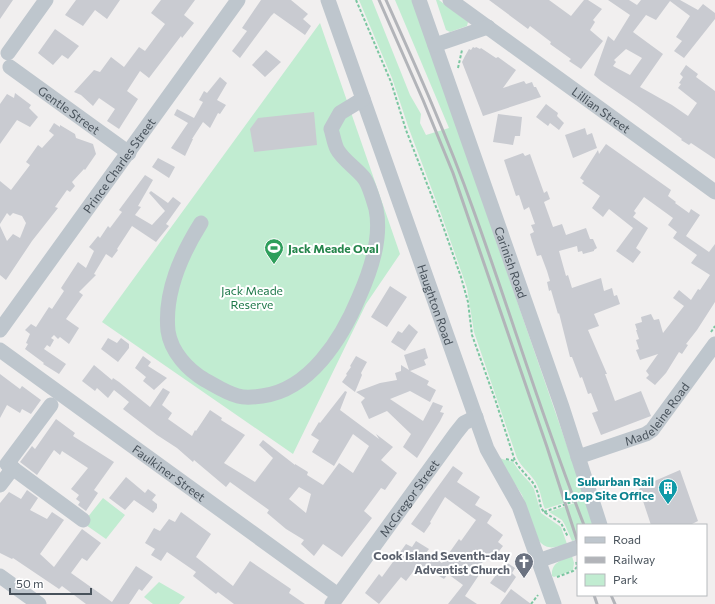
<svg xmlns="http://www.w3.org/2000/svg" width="715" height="604" viewBox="0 0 715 604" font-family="Commissioner,sans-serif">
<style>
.green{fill:#c1ecd1}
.building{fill:#c9cbd1;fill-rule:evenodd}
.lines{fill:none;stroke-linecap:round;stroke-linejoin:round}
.path{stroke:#7bc7a1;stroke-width:2;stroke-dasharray:3 2;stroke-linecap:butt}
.minor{stroke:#bec6cd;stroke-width:15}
.rail{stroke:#b2b4b9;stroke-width:3}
.labels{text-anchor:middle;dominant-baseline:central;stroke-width:4;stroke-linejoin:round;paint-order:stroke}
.street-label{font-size:12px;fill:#48525b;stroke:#fff}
.leisure-label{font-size:12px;font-weight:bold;fill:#27864d;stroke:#fff;text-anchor:start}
.park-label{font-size:12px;fill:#1e7849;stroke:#fff}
.culture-label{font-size:12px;font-weight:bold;fill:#0d838f;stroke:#fff;text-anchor:end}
.worship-label{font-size:12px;font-weight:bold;fill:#5b616d;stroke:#fff;text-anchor:end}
</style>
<rect width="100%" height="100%" fill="#f1efef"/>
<path class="green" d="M359,0H372L410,95L421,114L420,123L426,135L449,128L395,0H413L584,495L583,497L545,509C541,500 541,490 535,481C530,473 522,468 517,458L474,332L467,288L440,211L409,129L392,78Z
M436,0H439L468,22L467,26L450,32L446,30Z
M320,23L400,254L366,304L293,454L102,322Z
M496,455L502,459L513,462L520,472L530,483L534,489L541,513L561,527L567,544C556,547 548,551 539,541L522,495Z
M103,498L125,515L106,539L83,523Z
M583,500L586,501L592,519V525H578V539L572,541L565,525L562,520L549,512Z
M572,556L574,563L573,570L554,577L552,576C551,562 562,560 572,556Z
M159,582L185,597L179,604H153L144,597Z"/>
<path class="building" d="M0,0H13L0,19Z
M76,0H120L107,19L95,10L83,26L65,15Z
M161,0H195L184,15L194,23L182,38L181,36L149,78L140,71L127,91L138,99L119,129L107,121L115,109L99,98L93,106L81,95L74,92L94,70L100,72L111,57L124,67L139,47L145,51L165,24L151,13Z
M261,0H291L308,14L303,19L311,26L305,35L274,13L271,16L240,58L232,51L247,31L242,28Z
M489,0H549L571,16L584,0H588L602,9L593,20L595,22L590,30L603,41L581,69L569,61L571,59L550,44L551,42L530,26L528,29Z
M608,0H629L637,5L641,0H680L698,10L703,4L715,13V19L684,58L674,51L682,41L676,37L690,16L670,1L656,20L646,15L633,32L663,54L640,87L672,105L688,116L697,103L678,88L681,84L679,83L683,77L680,74L686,65L698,74L696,77L715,91V159L691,143L689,145L681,140L682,139L636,105L601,81L594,75L608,36L614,41L630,15ZM626,49L642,58L630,75L613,66L616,62L614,60Z
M55,29L79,46L68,59L62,55L53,65L38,53Z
M473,47L475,48L476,47L480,49L481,48L496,58L498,57L516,70L503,88L524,81L526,84L532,82L534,87H536L541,97L483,116L462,62L465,56L469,49L471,50Z
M266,50L281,62L265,77L252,65Z
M220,77L227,83L217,100L226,105L220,114L218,113L210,128L203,122L192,139H193L185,156L171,148L188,123L174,115L177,109L194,118L203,102L199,100L204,91L207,93Z
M15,93L31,105L29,108L38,117L30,127L17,120L0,144V104L7,94L14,98Z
M546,104L558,113L557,116L564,123L559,130L550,123L548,126L536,117Z
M314,112L317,145L254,152L250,129L258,118Z
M498,114L522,117L520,136H515L513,145L493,142Z
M54,123L60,127V125L75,134L76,138L93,144L96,154L85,170L84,169L72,182L75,186L70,192L67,190L55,207L58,208L32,241L6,280L0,275V226L7,241L13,234L20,238L26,223L22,216L13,213L10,216L7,213L0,224V181L11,190L30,165L26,162L38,145L42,148L54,135L49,131Z
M585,128L587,135L592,133L597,148L573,158L565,135Z
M606,144L671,190L668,196L676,202L675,203L689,213L691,209L700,215L686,236L709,252L715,244V302L697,330L686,344L688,345L682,354L679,352L666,373L655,385L646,378L649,375L646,371L658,354L640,360L636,350L639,349L636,340L639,339L636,330H637L635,324L642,322L641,317L651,314L654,320L659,319L663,333L684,306L673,298L679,290L691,300L698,289L700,290L710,275L691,263L697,255L673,238L677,232L668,225L673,218L644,197L634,211L636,213L633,217L648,228L636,248L641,252L633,263L616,251L633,228L609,209L603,217L592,208L600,196L582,183L584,181L580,178L598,150L599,154Z
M523,153L525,156L530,154L544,193L547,191L550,199L544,202L553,227L562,224L566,235L586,228L590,239H593L597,248L594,250V251L583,254L582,251L578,252L577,246L559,251L566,276L568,275L572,288L601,278L604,291L612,288L614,296L617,295L620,304L594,314L599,326L588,330L607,374H605L615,401L641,391L651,416L601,435L592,413L598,411L591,393L588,394L582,377L580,378L572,357H570L559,313L558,314L551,290L549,291L547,282L550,281L547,271L541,255L537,256L532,241L530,234L534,232L531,225L535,224L529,207L524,210L519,195L516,196L504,160Z
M158,158L175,167L169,178L152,167Z
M145,175L153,180L138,206L141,207L135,215L152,225L165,211L149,193L151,191L168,203L173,197L181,203L166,224L169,226L156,242L132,226L117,249L118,250L112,258L106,254L94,274L96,275L79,292L83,295L66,319L79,328L69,344L60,337L58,339L54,335L51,338L54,340L50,347L47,345L44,349L66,364L59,374L43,364L44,363L25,349L28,344L26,343L30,334L25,330L31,324L36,327L49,307L52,309L64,291L61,288L78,262L86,268L94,251L89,247L98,236L100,238L108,226L110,228L122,212L119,210Z
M390,286L407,297L387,327L371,317Z
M409,324L418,332L405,351L391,342L398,331L402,333Z
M108,338L117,343L121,338L129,344V348L118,362L101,349Z
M425,348L428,358L424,360L426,365L410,371L429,381L427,385L436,390L430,402L410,391L390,399L423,421L433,402L443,406L440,412L444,413L440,421L417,458L403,447L411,434L387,411L369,419L361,402L365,398L356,392L380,383L397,380L395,373L401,371V365L409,370L404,355Z
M143,356L151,362L148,366L167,378L154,390L143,381L146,377L135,368Z
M356,356L367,362L361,373L362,375L355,392L342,382L347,375L346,374L351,367L350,366Z
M94,365L112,380L113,378L119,382L150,407L163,388L170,392L162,405L172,413L168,419L192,436L195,430L196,431L210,410L222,418L221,420L245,435L224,463L255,482L273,458L259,445L263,440L295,465V464L308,472L307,475L323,485L339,463L353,473L369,446L353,434L334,466L312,452L319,440L311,435L319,422L320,423L345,391L347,392L340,410L379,439L376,434L393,447L381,460L397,473L385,490L381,488L364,511L372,518L342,557L323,544L314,556L301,544L304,540L286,529L267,513L269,510L230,482L226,487L194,460L193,462L177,448L157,435L123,409L129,402L114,390L108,398L97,388L95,391L82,381ZM299,487L311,494L306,513L289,499Z
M0,374L20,389L22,386L41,400L31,414L22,409L20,413L7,405L0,418Z
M56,419L75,433L73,436L114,462L94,490L98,493L86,511L78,505L80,502L76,499L79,495L71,489L88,468L62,451L60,455L54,450L37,475L20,462L32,446L35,449Z
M453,466L463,473L457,482L480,497L475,505L492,515L487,523L503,535L498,542L503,546L493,559L487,555L476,573L479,575L465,596L477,604H448L463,585L448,574L444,579L419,564L406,581L401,577L379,604L365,593L379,574L382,577L406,544L412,547L416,541L429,549L426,553L442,563L459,539L461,541L476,520L445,497L430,522L431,523L424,533L411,524Z
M680,470L698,521L690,525H651L639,489L642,487L641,483L649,480L650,483Z
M126,477L145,493L148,489L156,495L152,500L157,504V508L153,513L134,500L125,510L109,498Z
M27,490L38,498L30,510L47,519L52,512L64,520L40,554L54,567L82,529L101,543L87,561L82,558L71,573L112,602L136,566L153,577L142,591L139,589L129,604H86L62,586L59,589L13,558L12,559L0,553V503L9,492L21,499Z
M181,512L211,534L196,557L233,586L250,561L291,589L289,593L305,604H234L218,592L216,594L193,576L196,572L167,552L161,561L151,555L155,549L145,543L154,528L160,531L169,519L175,522Z
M506,562L515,568L512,573L516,577L505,593L490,583Z
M511,589L531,604H500Z"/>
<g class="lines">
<path class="path" d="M356,0L391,82L406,130L438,212L461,277L468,302L472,335L496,402L515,461L519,467L534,484L538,493L541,508L544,512L561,523L568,537
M458,68L462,50
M711,332L715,326
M506,459L515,461
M544,512L580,499
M557,577L573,571L577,567L576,560
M531,604L538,595"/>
<g class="minor">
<path id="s1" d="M328,0L487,449L519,506L554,604"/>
<path id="s2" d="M419,0L562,407L600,525"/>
<path id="s3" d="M450,0L715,192"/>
<path d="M435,45L488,27"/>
<path d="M8,53L46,0"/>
<path id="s4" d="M10,67L129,153"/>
<path d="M201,223C181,255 164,292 168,331C171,352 188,370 205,380C216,386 226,393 238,396C245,398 255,397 262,396C310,390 342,338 359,297C371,270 382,238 376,209C374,202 368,183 364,178C357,169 342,159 337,149C334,143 333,135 331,129L340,113L363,99"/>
<path id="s5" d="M0,330L238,0"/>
<path id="s6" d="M0,350L338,595"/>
<path d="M51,405L7,464L83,520"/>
<path id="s7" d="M578,457L646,434L652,430L715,344"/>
<path d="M0,485L13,468"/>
<path d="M538,561L578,547"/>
<path d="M0,576L39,604"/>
<path id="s8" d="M332,604L456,433L464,423L476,417"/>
</g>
<path class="rail" d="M379,0L423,100L453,173L547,447L578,543
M386,0C417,69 448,138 473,209C511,314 543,421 584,525
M594,595L597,604
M611,595L615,604"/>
</g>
<defs>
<symbol id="stadium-pin" viewBox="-11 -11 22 30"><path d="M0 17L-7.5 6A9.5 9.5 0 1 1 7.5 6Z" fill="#2e9e5b" stroke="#fff"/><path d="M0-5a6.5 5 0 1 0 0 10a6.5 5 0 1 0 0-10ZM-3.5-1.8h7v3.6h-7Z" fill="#fff"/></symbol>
<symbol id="building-pin" viewBox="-11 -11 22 30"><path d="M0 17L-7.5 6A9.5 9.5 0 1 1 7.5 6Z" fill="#0f9aa8" stroke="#fff"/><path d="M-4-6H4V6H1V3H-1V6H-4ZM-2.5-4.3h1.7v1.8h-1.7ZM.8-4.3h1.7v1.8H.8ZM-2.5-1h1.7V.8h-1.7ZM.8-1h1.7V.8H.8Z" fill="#fff"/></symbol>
<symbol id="church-pin" viewBox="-11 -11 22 30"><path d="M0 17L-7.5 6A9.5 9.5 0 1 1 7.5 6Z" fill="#6b7280" stroke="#fff"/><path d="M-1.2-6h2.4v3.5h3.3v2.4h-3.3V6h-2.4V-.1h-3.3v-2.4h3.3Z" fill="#fff"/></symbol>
</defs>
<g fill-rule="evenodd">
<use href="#stadium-pin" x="263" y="237" width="22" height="30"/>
<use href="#building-pin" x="657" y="477" width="22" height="30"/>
<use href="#church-pin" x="513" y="551" width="22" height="30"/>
</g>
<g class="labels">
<g class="street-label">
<text stroke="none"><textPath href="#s3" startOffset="187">Lillian Street</textPath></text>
<text stroke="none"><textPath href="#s4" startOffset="73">Gentle Street</textPath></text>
<text stroke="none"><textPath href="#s5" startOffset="203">Prince Charles Street</textPath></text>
<text stroke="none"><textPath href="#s2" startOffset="278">Carinish Road</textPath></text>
<text stroke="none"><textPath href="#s1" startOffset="323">Haughton Road</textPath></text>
<text stroke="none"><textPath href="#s7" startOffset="93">Madeleine Road</textPath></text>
<text stroke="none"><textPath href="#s6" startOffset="209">Faulkiner Street</textPath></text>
<text stroke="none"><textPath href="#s8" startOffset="131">McGregor Street</textPath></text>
</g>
<g class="leisure-label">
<text x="288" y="248">Jack Meade Oval</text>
</g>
<g class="park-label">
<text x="252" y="290">Jack Meade<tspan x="252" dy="14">Reserve</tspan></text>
</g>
<g class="culture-label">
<text x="654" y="481">Suburban Rail<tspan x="654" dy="14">Loop Site Office</tspan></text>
</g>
<g class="worship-label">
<text x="510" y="555">Cook Island Seventh-day<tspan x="510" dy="14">Adventist Church</tspan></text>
</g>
</g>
<rect x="577" y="524" width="130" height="72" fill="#ffffff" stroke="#b6babd"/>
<rect x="585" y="537" width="20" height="6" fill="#bec6cd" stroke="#b6babd"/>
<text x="613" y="544" font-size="12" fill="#48525b">Road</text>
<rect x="585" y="557" width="20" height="6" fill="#b2b4b9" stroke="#b6babd"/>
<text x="613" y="564" font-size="12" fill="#48525b">Railway</text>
<rect x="585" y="574" width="20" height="12" fill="#c1ecd1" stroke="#b6babd"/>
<text x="613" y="584" font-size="12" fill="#48525b">Park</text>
<path d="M10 588v6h81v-6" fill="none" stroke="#48525b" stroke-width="2"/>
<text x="16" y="588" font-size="12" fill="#48525b" stroke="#ffffff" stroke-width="3" paint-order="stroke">50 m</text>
</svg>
